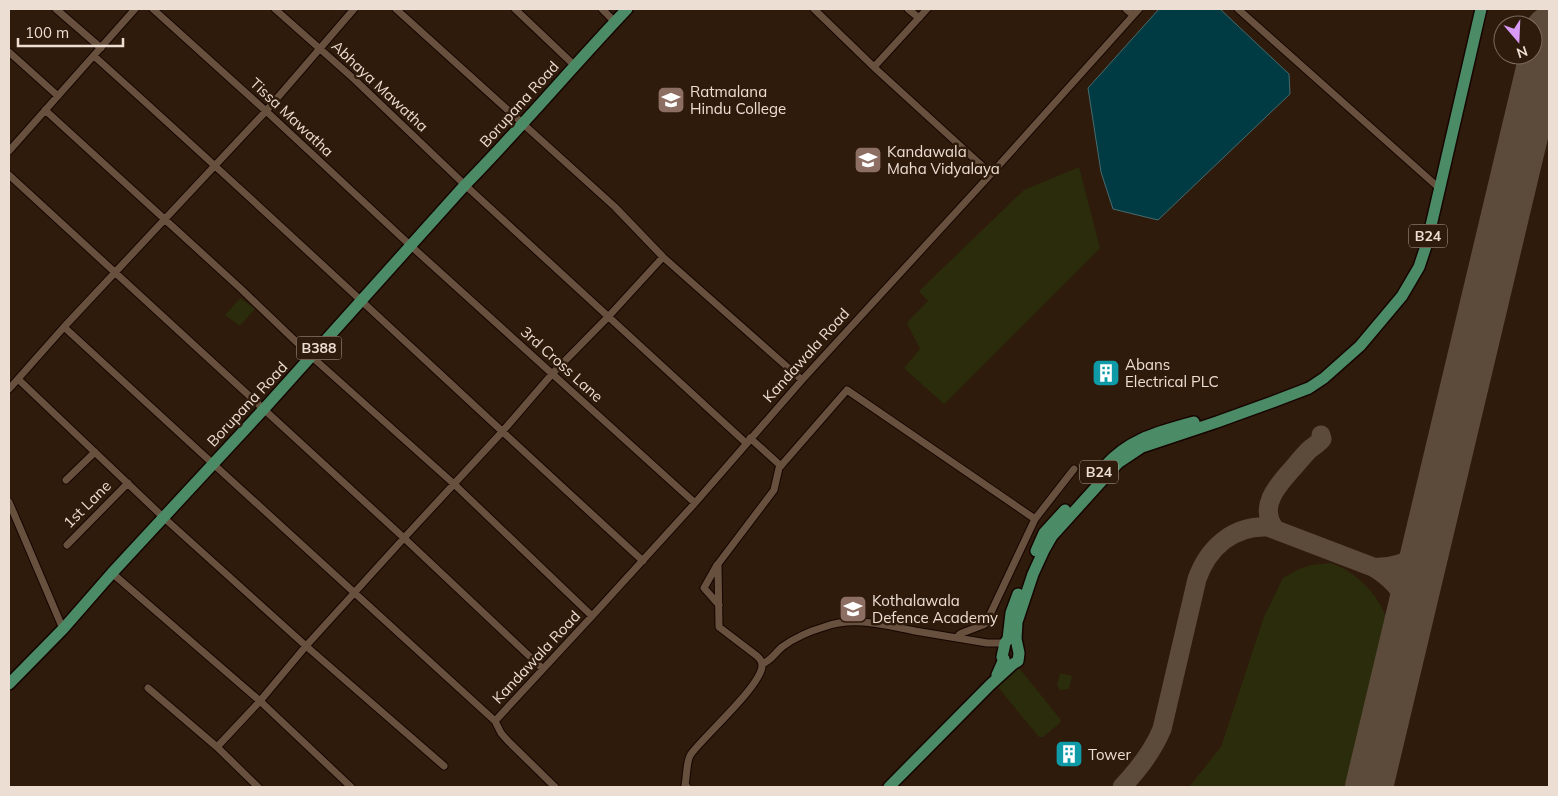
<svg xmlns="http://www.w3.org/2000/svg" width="1558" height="796" viewBox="0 0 1558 796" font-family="Mulish,sans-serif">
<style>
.green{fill:#2b2c0c}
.water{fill:#003a43;stroke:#476b6e}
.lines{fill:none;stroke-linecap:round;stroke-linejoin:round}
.taxiway{stroke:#5c4a3b;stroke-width:19}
.runway{stroke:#5c4a3b;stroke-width:48}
.minor-casing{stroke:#160500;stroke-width:9}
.primary-casing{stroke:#160500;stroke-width:14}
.minor{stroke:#68503f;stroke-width:7}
.primary{stroke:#4b8c66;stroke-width:11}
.labels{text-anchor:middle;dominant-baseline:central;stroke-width:5;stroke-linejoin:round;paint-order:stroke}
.shield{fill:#2f1b0b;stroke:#b4a498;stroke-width:1}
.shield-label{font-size:14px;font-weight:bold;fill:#edded4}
.street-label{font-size:15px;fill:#edded4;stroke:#2f1b0b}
.poi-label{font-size:15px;fill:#edded4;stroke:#2f1b0b;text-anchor:start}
</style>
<rect width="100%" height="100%" fill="#2f1b0b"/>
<path class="green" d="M1079,167L1100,248L944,404L904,368L920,349L907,323L928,301L919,291L1024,190Z
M240,298L255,309L240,326L225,315Z
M1330,563C1355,570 1380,596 1387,620L1346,787H1189L1221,747L1264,617L1283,578L1299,569L1311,565Z
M1015,667L1019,668L1061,720L1060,723L1043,737H1039L997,686Z
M1060,673L1072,676L1069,689L1060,690L1057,686Z"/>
<path class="water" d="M1159,9H1220L1289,74L1290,94L1158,220L1113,209L1101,172L1088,88Z"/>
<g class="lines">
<path class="taxiway" d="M1275,529C1257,506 1279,484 1294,467C1299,461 1304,455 1310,449C1314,446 1319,443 1322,439L1321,435
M1373,567C1402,585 1407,597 1406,631
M1122,787C1138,770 1153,751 1162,729L1197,579C1208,548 1233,525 1268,527L1373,567C1389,568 1410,564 1420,550C1425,544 1427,535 1431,528"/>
<path class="runway" d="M1369,787L1549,31"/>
<defs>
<path id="minor" d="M56,9L101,48
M153,9L266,111L411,246L695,503
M275,9L354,79L465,185L746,443
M396,9L615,207L663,257L802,380
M515,9L574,65
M602,9L615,22
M814,9L877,70L991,174
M908,9L919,18
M1126,9L1133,15
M1238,9L1439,188
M9,52L58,96
M94,56C279,222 459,393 643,561
M874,67L927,9
M45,110L240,288L311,356L454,484L592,616
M9,151L135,9
M9,175L404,538L543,669
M64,327C207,459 351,589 495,721L501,733L508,741L555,787
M18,379L163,517L306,646L444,766
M9,389L64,327L266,111L354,9
M750,438L781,466
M66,480L95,452
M9,502L63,629
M67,545L128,483
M717,565L704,588L719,605
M112,573L260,701L351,787
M957,638L959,635L962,633L983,625L986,623L1035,519L1074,469
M762,664C771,661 775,653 782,647C793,639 810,631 824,627C854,616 884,625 915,631C939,635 963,639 987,643H1005
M148,688L217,747L258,787
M495,721L592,616L695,503L802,380L991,174L1139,9
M217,747L260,701L306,646L404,538L502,432L552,374L608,317L663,257
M687,787L685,785C687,776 686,761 691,754C705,735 761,686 762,666C762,661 760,659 757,656L719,627L718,564L774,490L779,468L847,390L1035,519"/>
<path id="primary" d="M1105,466C1130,438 1159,432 1194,422
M1036,551L1044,533L1065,510
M997,675L1004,659L1002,657L1005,643L1008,639L1011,613L1018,594
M9,684L63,629L112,573L263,410L465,185C521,128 572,67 627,9
M889,787L990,685L1013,664L1018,661L1019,653L1016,639L1017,622L1033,574L1044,550L1052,536L1118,463L1142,447L1217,422L1275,401L1309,388L1324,378L1360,346L1402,296L1419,267L1427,243L1481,9"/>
</defs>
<use href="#minor" class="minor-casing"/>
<use href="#primary" class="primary-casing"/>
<use href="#minor" class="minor"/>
<use href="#primary" class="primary"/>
</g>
<defs>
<symbol id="school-square" viewBox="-11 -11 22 22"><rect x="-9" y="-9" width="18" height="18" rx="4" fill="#8d6e63" stroke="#2f1b0b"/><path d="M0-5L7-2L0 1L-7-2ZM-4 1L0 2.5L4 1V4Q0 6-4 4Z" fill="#fff"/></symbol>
<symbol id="building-square" viewBox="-11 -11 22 22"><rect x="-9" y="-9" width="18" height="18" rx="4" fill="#0f9aa8" stroke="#2f1b0b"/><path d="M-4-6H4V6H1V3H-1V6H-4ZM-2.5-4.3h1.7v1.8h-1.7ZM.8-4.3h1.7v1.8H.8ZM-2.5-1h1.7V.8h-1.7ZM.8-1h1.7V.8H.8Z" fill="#fff"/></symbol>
<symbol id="university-square" viewBox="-11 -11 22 22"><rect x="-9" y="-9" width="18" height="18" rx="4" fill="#8d6e63" stroke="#2f1b0b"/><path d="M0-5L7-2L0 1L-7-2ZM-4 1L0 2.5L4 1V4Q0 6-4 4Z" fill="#fff"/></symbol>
</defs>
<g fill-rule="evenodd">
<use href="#school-square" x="655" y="84" width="32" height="32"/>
<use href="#school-square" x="852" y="144" width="32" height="32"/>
<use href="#building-square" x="1090" y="357" width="32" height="32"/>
<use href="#university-square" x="837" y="593" width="32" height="32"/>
<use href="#building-square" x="1053" y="738" width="32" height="32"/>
</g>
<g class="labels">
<g class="shield">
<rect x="1409" y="224.5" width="38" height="23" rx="4"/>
<rect x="296.5" y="336.5" width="45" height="23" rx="4"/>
<rect x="1080" y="460.5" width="38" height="23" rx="4"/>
</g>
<g class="shield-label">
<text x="1428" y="236">B24</text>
<text x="319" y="348">B388</text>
<text x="1099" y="472">B24</text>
</g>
<g class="street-label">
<text transform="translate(380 86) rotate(43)">Abhaya Mawatha</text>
<text transform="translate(519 104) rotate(-48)">Borupana Road</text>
<text transform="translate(292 117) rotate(43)">Tissa Mawatha</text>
<text transform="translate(806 355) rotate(-48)">Kandawala Road</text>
<text transform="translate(562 364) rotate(42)">3rd Cross Lane</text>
<text transform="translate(247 404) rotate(-47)">Borupana Road</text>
<text transform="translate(87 504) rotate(-45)">1st Lane</text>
<text transform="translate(536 657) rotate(-47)">Kandawala Road</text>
</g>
<g class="poi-label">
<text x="690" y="91">Ratmalana<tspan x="690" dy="17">Hindu College</tspan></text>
<text x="887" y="151">Kandawala<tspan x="887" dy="17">Maha Vidyalaya</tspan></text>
<text x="1125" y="364">Abans<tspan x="1125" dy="17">Electrical PLC</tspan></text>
<text x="872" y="600">Kothalawala<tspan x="872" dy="17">Defence Academy</tspan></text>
<text x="1088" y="754">Tower</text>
</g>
</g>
<rect width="1558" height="796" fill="none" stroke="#edded4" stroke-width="20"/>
<g transform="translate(1518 40) rotate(161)"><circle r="24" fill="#2f1b0b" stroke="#7b695b"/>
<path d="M0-4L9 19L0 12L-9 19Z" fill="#d99af7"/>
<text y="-8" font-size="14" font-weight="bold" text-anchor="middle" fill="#edded4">N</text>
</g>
<path d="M18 38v8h105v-8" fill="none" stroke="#edded4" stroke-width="2.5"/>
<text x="25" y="38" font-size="15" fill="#edded4" stroke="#2f1b0b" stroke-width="4" paint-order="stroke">100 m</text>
</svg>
